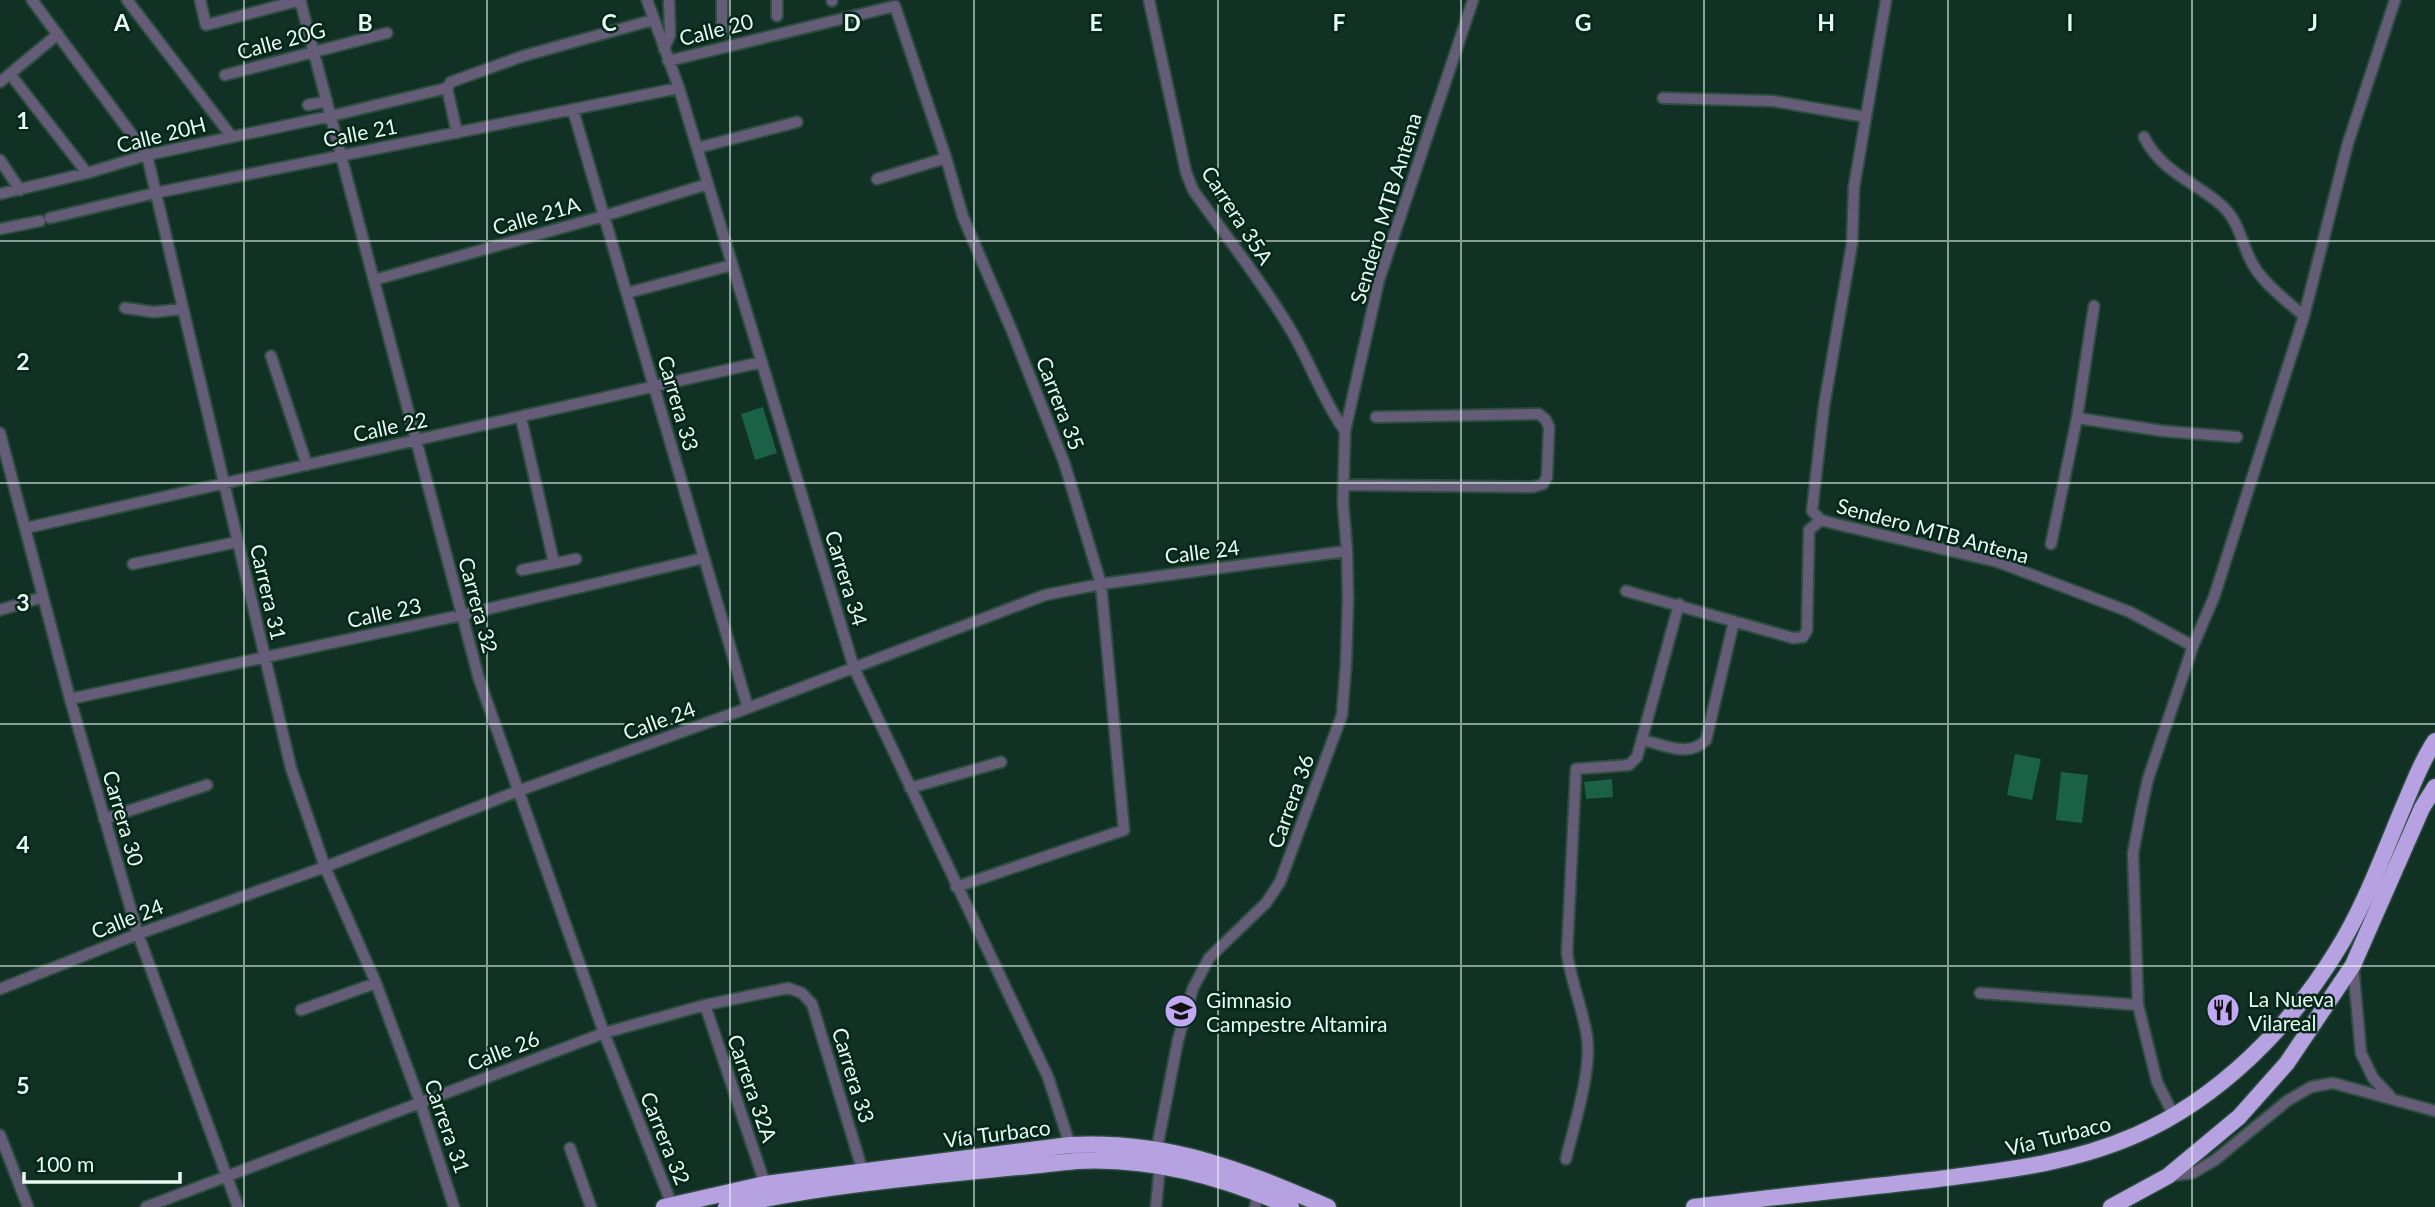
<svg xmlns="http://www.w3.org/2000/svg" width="2435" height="1207" viewBox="0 0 2435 1207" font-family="Lato,sans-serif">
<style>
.green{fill:#1a6147}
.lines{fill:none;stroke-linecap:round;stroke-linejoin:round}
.minor-casing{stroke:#2e4d41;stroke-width:14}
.highway-casing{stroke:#2e4d41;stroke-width:19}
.minor{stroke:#655d77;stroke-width:10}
.highway{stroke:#b7a2e1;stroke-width:16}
.grid{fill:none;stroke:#e8faf1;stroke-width:2;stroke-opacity:0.55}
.labels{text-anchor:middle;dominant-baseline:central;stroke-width:5;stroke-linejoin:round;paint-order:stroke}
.street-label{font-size:21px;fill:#e8faf1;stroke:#05271a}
.poi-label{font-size:21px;fill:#e8faf1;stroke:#05271a;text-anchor:start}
.grid-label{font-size:23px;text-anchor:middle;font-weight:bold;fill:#e8faf1;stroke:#05271a;stroke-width:5;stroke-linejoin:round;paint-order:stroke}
</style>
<rect width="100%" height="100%" fill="#103124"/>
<path class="green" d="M763,407L777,453L755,460L741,414Z
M2015,754L2041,759L2032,800L2007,795Z
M2061,772L2088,775L2082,823L2056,820Z
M1612,779L1613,797L1586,799L1584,782Z"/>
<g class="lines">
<defs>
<path id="minor" d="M32,0L147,155L291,768L325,867L376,983L420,1102L454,1207
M127,0L232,137
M200,0L206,25L301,0
M300,0L479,679L604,1033L672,1205
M647,0L679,88L854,668L1048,1077L1070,1145
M722,0V32
M777,0V16
M832,0V1
M1149,0L1186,172L1193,190C1225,235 1261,280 1289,327C1309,359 1324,403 1345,431
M1886,0L1854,187L1852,244L1824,406L1812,511L1821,520L1836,524L1998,562L2130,612L2193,646
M664,49L670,35L669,0
M668,61L895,6L946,158L963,217L1012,331L1064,462L1101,584L1124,830L956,887
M10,74L87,173
M225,75L387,33
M0,82L58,34
M1663,98L1773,101L1866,117
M308,105L327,101
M573,110L748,708
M457,133L447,88L451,82L523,56L653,20
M2144,137C2161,171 2193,181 2220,204C2242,222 2241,249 2257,271C2269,288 2288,302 2304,316
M697,148L797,122
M0,160L20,190
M877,179L946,158
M0,194L87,173L147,155L331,116L447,88
M50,218L155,193L679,88
M0,229L40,221
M374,280L604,216L708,184
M627,293L732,265
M125,308L154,312L183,309
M271,356L307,465
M521,418L554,563
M2077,418L2163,431L2237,437
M0,433L70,699L138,934L238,1207
M1344,485L1533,487L1543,484L1547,477L1549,427L1546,420L1539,414L1376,417
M26,528L762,362
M2051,544L2077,418L2094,306
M133,564L237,542
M522,570L576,559
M1626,591L1793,638L1803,637L1807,630L1809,530L1821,520
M0,610L43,597
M70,699L462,615L704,558
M1643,740C1664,745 1689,758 1706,740L1734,621
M910,788L1001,762
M104,819L207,785
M2353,965L2361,1053L2373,1078L2390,1096
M0,989L138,934L325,867L518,791L748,708L1045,595L1101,584L1347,551
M1980,993L2138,1005
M705,1005L765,1184
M301,1010L376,983
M2173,1114L2157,1082L2138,1005L2133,853L2141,811L2148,779L2193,646L2214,597L2304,316L2348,143L2395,0
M0,1135L28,1207
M570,1148L591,1207
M1157,1148L1178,1040L1193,988L1209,958L1266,903L1280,882L1342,715L1346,664L1348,599L1347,551L1343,503L1345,431L1379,280L1473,0
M1566,1159C1574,1125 1592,1071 1587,1037C1583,1009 1571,982 1567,953L1576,769L1629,765L1637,757L1679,604
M2170,1176L2193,1173L2215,1160L2287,1101L2311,1087L2333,1083L2435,1111
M146,1207L604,1033L705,1005L788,988L802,993L812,1004L863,1172
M1156,1207L1160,1165
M1255,1207L1258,1192"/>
<path id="highway" d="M664,1207L765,1184L1070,1145C1169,1140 1239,1169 1328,1207
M726,1207C840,1181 960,1174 1076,1161C1152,1157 1222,1177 1291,1207
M1694,1207C1773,1197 1851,1189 1930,1180C2001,1171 2070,1164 2136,1135C2218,1099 2290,1027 2336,952C2365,906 2384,852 2405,803C2414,782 2422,760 2435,741
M2111,1207L2168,1176L2239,1117L2287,1063L2353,965L2422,808L2435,787"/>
</defs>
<use href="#minor" class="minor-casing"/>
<use href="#highway" class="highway-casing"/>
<use href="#minor" class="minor"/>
<use href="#highway" class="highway"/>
</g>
<path class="grid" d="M244,0V1207M487,0V1207M730,0V1207M974,0V1207M1218,0V1207M1461,0V1207M1704,0V1207M1948,0V1207M2192,0V1207M0,241H2435M0,483H2435M0,724H2435M0,966H2435"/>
<defs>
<symbol id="restaurant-disc" viewBox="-11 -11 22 22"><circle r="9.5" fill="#c1a8f3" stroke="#05271a"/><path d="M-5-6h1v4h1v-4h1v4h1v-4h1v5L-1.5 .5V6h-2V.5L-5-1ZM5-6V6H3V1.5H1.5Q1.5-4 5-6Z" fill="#111"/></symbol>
<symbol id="school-disc" viewBox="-11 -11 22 22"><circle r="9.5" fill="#c1a8f3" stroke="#05271a"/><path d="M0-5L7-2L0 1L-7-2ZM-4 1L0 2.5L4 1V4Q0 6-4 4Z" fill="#111"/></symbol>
</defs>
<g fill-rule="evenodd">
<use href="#restaurant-disc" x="2204" y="991" width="38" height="38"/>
<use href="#school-disc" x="1162" y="992" width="38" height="38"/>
</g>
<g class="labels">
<g class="street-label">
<text transform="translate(716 29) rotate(-14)">Calle 20</text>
<text transform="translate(281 40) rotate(-15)">Calle 20G</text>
<text transform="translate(360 132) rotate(-11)">Calle 21</text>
<text transform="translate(161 134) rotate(-14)">Calle 20H</text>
<text transform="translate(1385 208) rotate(-73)">Sendero MTB Antena</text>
<text transform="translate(536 215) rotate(-16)">Calle 21A</text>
<text transform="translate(1238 215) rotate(57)">Carrera 35A</text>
<text transform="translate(679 403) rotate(74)">Carrera 33</text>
<text transform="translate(1061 403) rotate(69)">Carrera 35</text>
<text transform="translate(390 426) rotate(-12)">Calle 22</text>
<text transform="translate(1933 530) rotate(15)">Sendero MTB Antena</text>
<text transform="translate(1202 551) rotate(-7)">Calle 24</text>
<text transform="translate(847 578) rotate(73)">Carrera 34</text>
<text transform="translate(269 592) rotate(77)">Carrera 31</text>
<text transform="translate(479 605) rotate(75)">Carrera 32</text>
<text transform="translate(384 612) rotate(-12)">Calle 23</text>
<text transform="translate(659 720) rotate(-20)">Calle 24</text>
<text transform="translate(1290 801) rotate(-70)">Carrera 36</text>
<text transform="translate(124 818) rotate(74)">Carrera 30</text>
<text transform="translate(127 918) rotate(-21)">Calle 24</text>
<text transform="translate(503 1050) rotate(-21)">Calle 26</text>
<text transform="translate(854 1075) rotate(73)">Carrera 33</text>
<text transform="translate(753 1088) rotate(71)">Carrera 32A</text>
<text transform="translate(448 1126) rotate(71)">Carrera 31</text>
<text transform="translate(997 1133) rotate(-7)">Vía Turbaco</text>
<text transform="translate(2058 1135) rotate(-14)">Vía Turbaco</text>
<text transform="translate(666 1138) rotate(68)">Carrera 32</text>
</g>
<g class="poi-label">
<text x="2248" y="998">La Nueva<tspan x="2248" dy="24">Vilareal</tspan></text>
<text x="1206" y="999">Gimnasio<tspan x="1206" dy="24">Campestre Altamira</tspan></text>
</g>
</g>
<g class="grid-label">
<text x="122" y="31">A</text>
<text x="365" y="31">B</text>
<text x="609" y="31">C</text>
<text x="852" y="31">D</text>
<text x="1096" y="31">E</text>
<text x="1339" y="31">F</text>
<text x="1583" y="31">G</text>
<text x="1826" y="31">H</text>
<text x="2070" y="31">I</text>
<text x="2313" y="31">J</text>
<text x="23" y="129">1</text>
<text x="23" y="370">2</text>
<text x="23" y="611">3</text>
<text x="23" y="853">4</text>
<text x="23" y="1094">5</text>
</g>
<path d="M24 1172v10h156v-10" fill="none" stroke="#e8faf1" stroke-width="3.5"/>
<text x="35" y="1172" font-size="21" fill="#e8faf1" stroke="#05271a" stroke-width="5" paint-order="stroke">100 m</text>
</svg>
